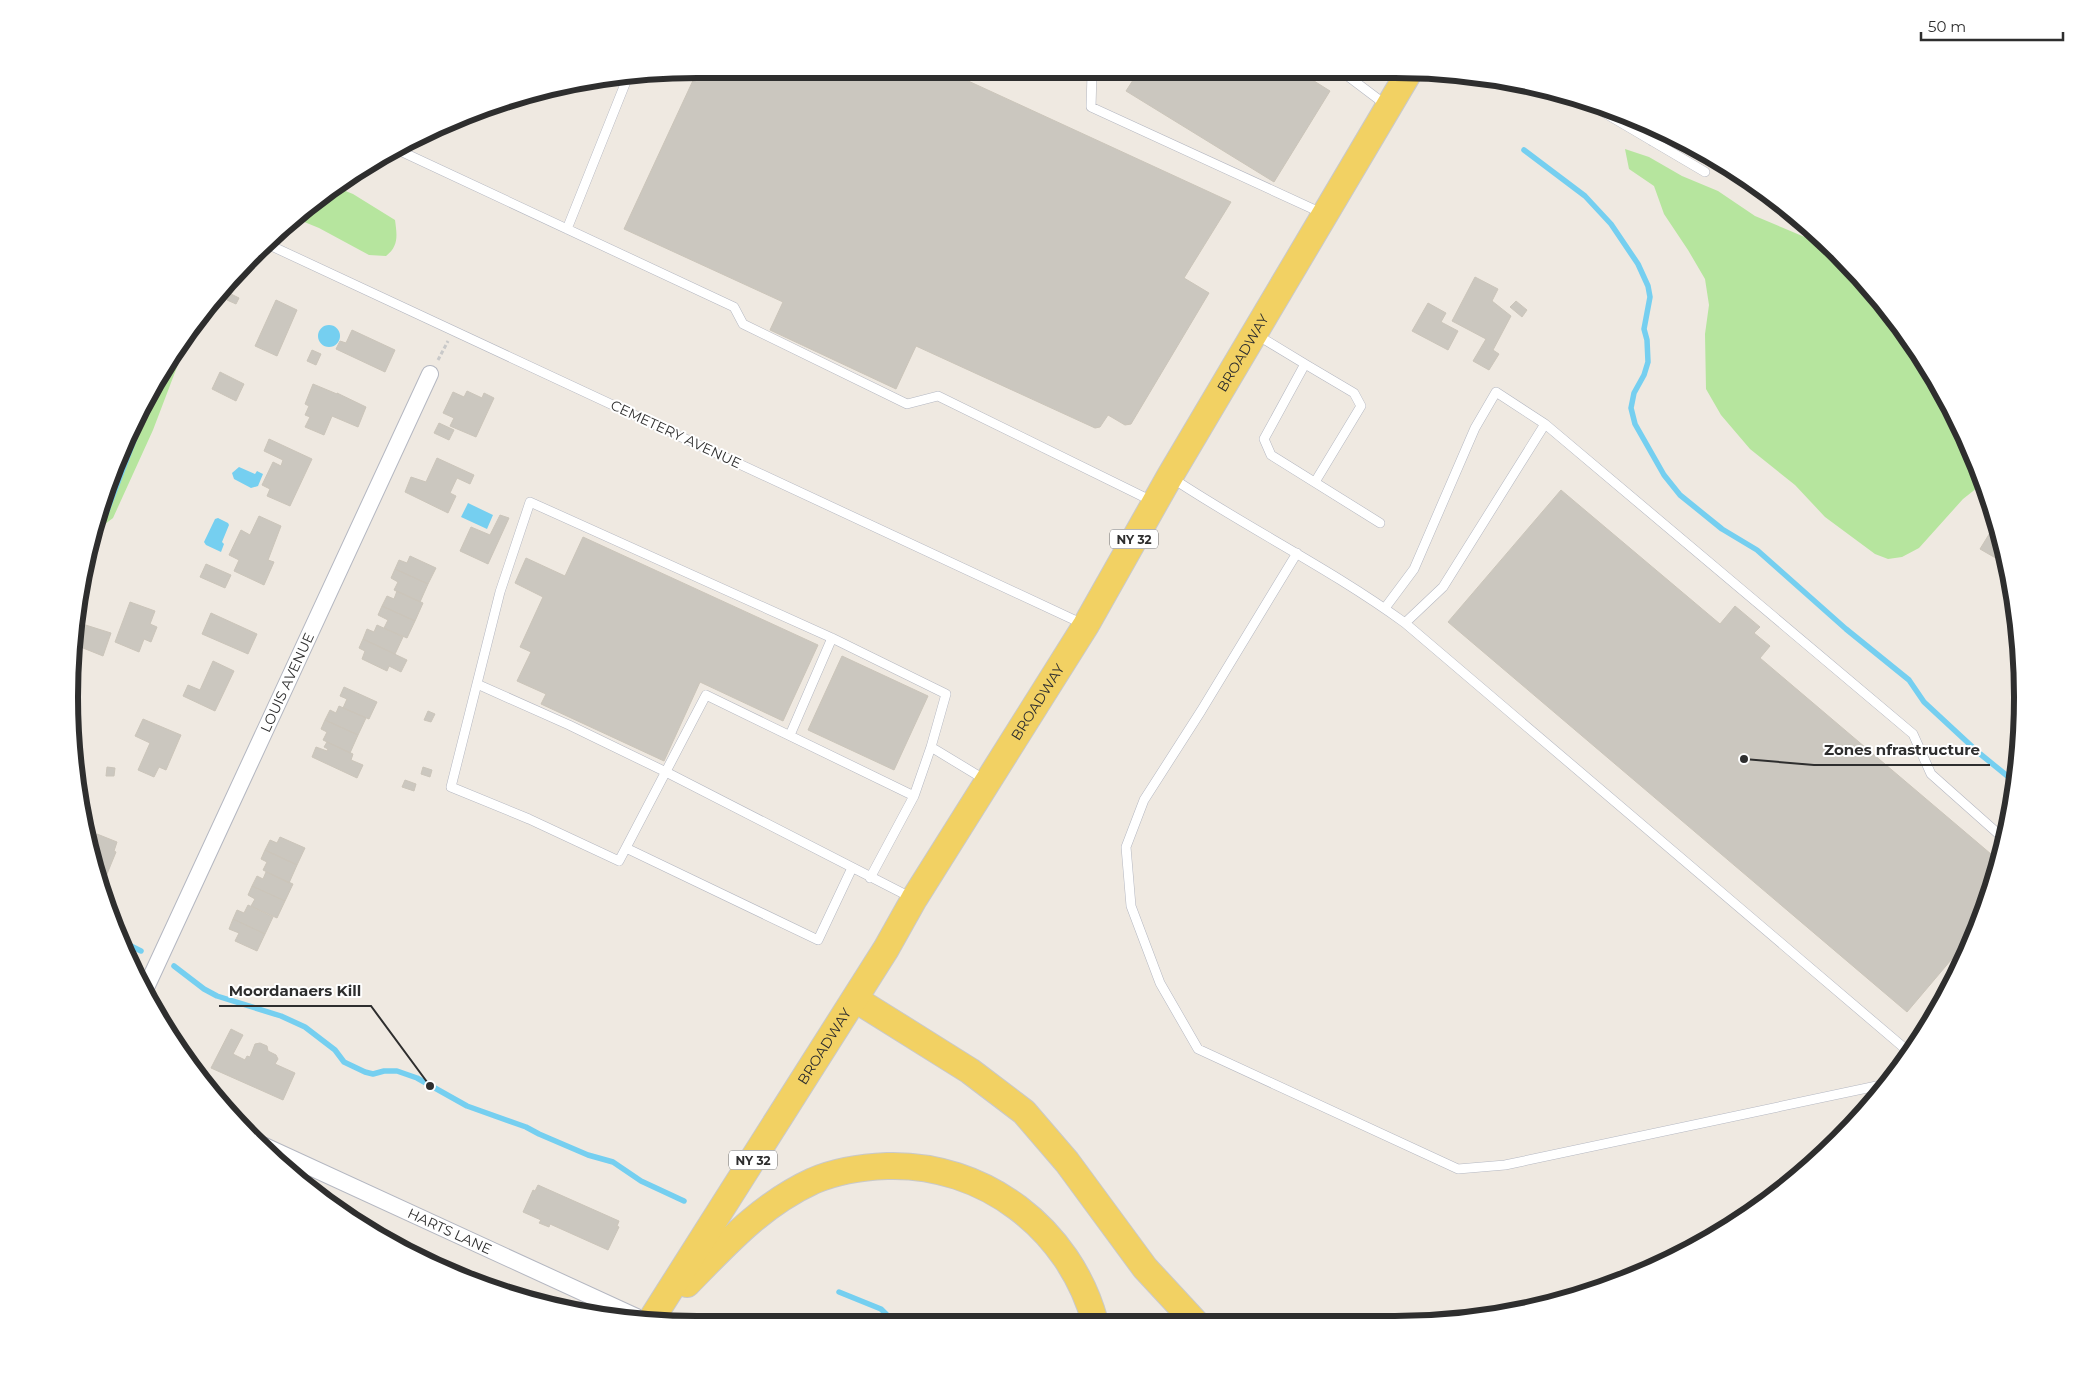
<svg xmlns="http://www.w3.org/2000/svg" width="2091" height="1394" viewBox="0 0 2091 1394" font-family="Montserrat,sans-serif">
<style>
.green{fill:#b6e59e}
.water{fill:#75cff0}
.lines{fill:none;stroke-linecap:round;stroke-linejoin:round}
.stream{stroke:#75cff0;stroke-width:5.5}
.building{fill:#cbc7bf;stroke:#cbc5ba}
.lane-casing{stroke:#b4b7c1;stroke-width:10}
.street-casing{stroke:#b4b7c1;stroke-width:18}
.primary-casing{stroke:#c9c9c9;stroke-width:28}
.path{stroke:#c9c9c9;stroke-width:3;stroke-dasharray:4 2.5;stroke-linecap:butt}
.lane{stroke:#fff;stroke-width:9}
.street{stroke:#fff;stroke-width:16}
.primary{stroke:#f2d163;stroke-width:26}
.labels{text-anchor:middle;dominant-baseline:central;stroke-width:4;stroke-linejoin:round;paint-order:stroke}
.shield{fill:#fff;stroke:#6d6d6d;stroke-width:1}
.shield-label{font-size:12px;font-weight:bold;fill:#2e2e2e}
.street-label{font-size:14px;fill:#2e2e2e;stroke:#fff}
.rim{fill:none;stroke:#2e2e2e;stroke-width:6}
.leader{fill:none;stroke:#2e2e2e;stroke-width:2}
.callout-dot{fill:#2e2e2e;stroke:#fff;stroke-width:2}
.callout-label{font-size:15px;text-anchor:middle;font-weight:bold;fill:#2e2e2e;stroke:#fff;stroke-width:4;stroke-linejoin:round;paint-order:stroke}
</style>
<rect width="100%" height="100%" fill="#efe9e1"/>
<path class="green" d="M1625,149L1649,157L1682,176L1718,191L1755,216L1807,238L1840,259L1893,315L1958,419L1982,484L1963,499L1919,548L1902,557L1888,559L1875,554L1825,517L1795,485L1750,449L1721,415L1706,389L1705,334L1709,305L1705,279L1688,250L1664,214L1654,186L1629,169Z
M333,186L353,194L395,220C397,235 399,246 386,256L369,255L319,228L292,217Z
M193,325L153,430L113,518L93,533L116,457Z"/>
<path class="water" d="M318 336a11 11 0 1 1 22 0a11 11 0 1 1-22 0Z
M239,467L255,474L257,471L263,474L258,486L251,488L234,479L232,473Z
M468,503L493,515L487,529L461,517Z
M218,518L228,523L229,525L222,542L224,544L221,552L206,545L204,542L215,519Z"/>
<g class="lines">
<path class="stream" d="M1524,150L1585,196L1611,224L1638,264L1648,286L1650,297L1644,329L1647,340L1648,362L1644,375L1634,393L1631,408L1635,424L1664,475L1680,495L1722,529L1757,550L1846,629L1909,680L1924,702L1979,753L2016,783
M84,564L95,542L149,401
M121,941L141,951
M174,966L204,989L217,996L281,1016L305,1027L335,1050L344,1062L365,1072L373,1074L384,1071H397L417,1078L467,1106L526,1127L539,1134L588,1155L613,1162L641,1181L684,1201
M839,1292L881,1309L893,1321"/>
</g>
<path class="building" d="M696,74H953L1231,202L1184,278L1209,293L1131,424L1125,425L1108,415L1100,427L1095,428L916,346L896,389L770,330L783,302L624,229Z
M1137,74H1303L1330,91L1274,182L1126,91Z
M1475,277L1498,289L1492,301L1511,316L1493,350L1499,354L1489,370L1473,361L1486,339L1452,321Z
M231,294L239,298L236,304L227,300Z
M276,300L297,310L277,356L255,346Z
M1516,301L1527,310L1522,317L1510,307Z
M1428,303L1446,313L1441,322L1458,331L1448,350L1412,331Z
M352,330L395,350L385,372L336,349L340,341L346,343Z
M312,350L321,354L316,365L307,361Z
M220,372L244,384L236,401L212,389Z
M313,384L337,394V393L366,407L358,427L332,416L324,435L305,427L310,417L305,415L309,406L305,404Z
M467,391L482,398L484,393L494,398L476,437L450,426L454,418L443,413L453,392L464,397Z
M439,423L454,430L449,440L434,433Z
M269,439L312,459L290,506L267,496L270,489L262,485L273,462L281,466L283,460L264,451Z
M437,458L474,475L470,484L457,478L450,493L456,496L448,513L405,492L411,477L426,482Z
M1561,490L1720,624L1735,606L1760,627L1754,633L1770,646L1760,658L1998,860L1989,899L1973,934L1907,1012L1448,622Z
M500,515L509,518L488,564L460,551L471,527L490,535Z
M259,516L281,526L268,560L274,562L264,585L234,571L239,560L229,555L241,530L250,535Z
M1996,523L2001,535L2006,564L1980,549Z
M583,537L818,645L783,721L700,682L664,761L541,704L546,694L517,681L531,652L520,647L543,597L515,583L526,558L565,576Z
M410,556L436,568L428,584L395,569L399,560L407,563Z
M206,564L231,575L225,588L200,577Z
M395,569L428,584L420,602L394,590L398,582L391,578Z
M397,591L423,603L415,621L382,606L387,596L394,599Z
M130,602L155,611L150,624L157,627L151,642L144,639L139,652L115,642Z
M382,606L415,621L407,638L384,628L388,620L378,615Z
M211,613L257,634L248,654L202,634Z
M76,622L111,633L103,656L78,646L82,638L73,635Z
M377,625L403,637L395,654L363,639L367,629L374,632Z
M363,639L407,660L401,672L389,666L387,671L362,659L365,651L359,648Z
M842,656L928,696L894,770L808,730Z
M213,661L234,671L215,711L183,696L188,685L200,690Z
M344,687L377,702L369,719L343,708L347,699L340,696Z
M339,706L366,718L358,735L325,720L330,710L336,713Z
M428,711L435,714L431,722L424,720Z
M143,719L181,735L166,770L159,767L154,777L138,770L150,743L135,736Z
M325,720L358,735L350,753L323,740L327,732L321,729Z
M327,742L353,754L351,760L363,765L357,778L312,757L316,747L327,751L328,749L324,747Z
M107,767L115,768L114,776H106Z
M423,767L432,770L430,777L421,774Z
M405,780L416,784L414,791L402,787Z
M97,834L117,842L114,851L116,852L100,891L89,849Z
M280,837L305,848L297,865L265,850L270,840L277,843Z
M265,850L297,865L289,883L263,870L267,862L261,859Z
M266,872L293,884L285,901L252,886L257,876L263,879Z
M252,886L285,901L277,918L251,906L255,899L248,895Z
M248,905L273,917L265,934L233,919L237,910L244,913Z
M233,919L265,934L257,951L235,941L239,933L229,929Z
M231,1029L243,1035L233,1054L245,1060L247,1056L250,1057L255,1044L260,1043L267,1046L268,1051L276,1055L278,1059L275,1064L295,1073L283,1100L211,1068Z
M538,1185L619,1221L617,1226L619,1227L608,1250L550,1224L549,1227L539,1223L541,1220L523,1212L533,1190L535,1191Z
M462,1271L489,1284L487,1289L459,1277Z"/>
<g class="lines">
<defs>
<path id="lane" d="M1092,74L1091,107L1324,214
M1345,74L1386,105
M1581,99L1705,172
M1652,141L1659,128
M398,150L734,307L743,324L907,404L938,396L1152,501
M567,229L629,74
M265,243L1083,624
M1257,335L1305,364L1264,439L1271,455L1380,523
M1305,364L1354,393L1361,406L1315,482
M1545,424L1913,734L1931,774L2003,838
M1172,478C1249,529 1331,569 1405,623L1909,1052
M1297,553L1201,711L1144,800L1126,847L1131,906L1160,983L1198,1049L1458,1169L1505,1165L1886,1084
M1385,608L1414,569L1475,428L1496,392L1545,424L1443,587L1405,623
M477,684L569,725L666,772L912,898
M790,735L832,638
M914,796L706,695L619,861L529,819L451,787L500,592L530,502L832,638L946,694L931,747
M626,848L818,940L852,868
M870,878L914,796L931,747L987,781"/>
<g id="street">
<path id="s1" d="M144,992L430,374"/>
<path id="s2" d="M258,1143L643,1320"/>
</g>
<g id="primary">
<path d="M855,999L970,1071L1024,1112L1067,1162L1145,1268L1196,1323"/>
<path d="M687,1284C727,1243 761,1205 813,1181C836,1171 863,1167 887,1166C984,1163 1070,1229 1095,1322"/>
<path id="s3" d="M651,1320L886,949L914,899L1086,625L1170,476L1408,74"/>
</g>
</defs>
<use href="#lane" class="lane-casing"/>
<use href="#street" class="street-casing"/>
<use href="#primary" class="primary-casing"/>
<path class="path" d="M438,360L448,341"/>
<use href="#lane" class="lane"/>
<use href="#street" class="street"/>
<use href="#primary" class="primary"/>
</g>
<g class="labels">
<g class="shield">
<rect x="1110" y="529.5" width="48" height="19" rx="4"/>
<rect x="729" y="1150.5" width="48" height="19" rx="4"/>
</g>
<g class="shield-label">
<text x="1134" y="539">NY 32</text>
<text x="753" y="1160">NY 32</text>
</g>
<g class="street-label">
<text stroke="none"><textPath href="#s3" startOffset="1134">BROADWAY</textPath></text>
<text transform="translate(676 434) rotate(25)">CEMETERY AVENUE</text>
<text stroke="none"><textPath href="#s1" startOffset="341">LOUIS AVENUE</textPath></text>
<text stroke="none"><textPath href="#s3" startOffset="729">BROADWAY</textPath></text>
<text stroke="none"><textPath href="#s3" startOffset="324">BROADWAY</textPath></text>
<text stroke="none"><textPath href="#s2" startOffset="211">HARTS LANE</textPath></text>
</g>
</g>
<path d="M0 0H2091V1394H0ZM697 78H1395A619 619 0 0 1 2014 697V697A619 619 0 0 1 1395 1316H697A619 619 0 0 1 78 697V697A619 619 0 0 1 697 78Z" fill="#fff" fill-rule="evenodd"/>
<path class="rim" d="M697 78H1395A619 619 0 0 1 2014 697V697A619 619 0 0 1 1395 1316H697A619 619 0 0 1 78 697V697A619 619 0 0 1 697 78Z"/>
<path class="leader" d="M1744 759L1814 765H1990M430 1086L371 1006H219"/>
<g class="callout-dot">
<circle cx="1744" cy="759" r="5"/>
<circle cx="430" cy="1086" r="5"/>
</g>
<g class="callout-label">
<text x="1902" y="755">Zones nfrastructure</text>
<text x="295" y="996">Moordanaers Kill</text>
</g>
<path d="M1921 32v8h142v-8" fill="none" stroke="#2e2e2e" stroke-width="2.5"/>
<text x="1928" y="32" font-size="15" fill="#2e2e2e" stroke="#ffffff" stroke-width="4" paint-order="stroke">50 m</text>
</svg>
